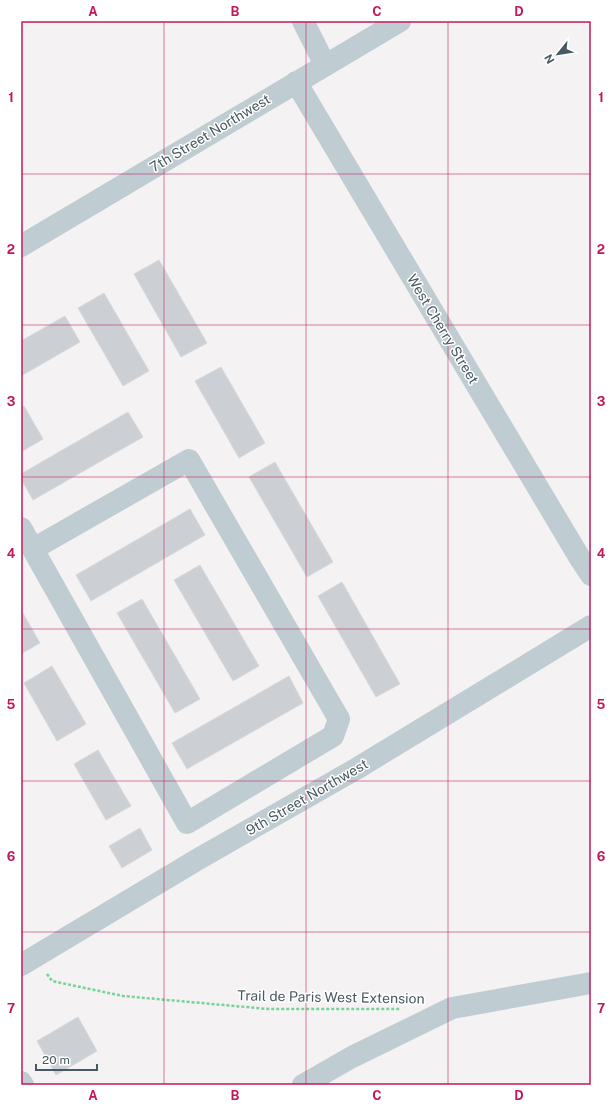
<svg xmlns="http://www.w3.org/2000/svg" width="612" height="1106" viewBox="0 0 612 1106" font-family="'Public Sans',sans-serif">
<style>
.building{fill:#ccd0d4;stroke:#d6d9de}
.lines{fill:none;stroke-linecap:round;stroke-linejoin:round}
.path{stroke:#74d497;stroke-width:2.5;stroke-dasharray:3 2;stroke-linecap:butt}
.minor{stroke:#bfccd2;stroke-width:22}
.grid{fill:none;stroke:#c2185b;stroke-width:1;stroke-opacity:0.55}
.labels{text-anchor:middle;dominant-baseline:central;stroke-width:3;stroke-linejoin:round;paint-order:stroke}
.street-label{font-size:14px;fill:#485961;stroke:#fff}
.neatline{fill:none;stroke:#c2185b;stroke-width:1.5}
.grid-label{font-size:13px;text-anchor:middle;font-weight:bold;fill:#c2185b}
</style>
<rect width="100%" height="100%" fill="#f4f2f2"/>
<path class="building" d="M159,260L207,343L181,357L134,274Z
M104,293L149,371L123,386L78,308Z
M65,316L80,342L21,376V341Z
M221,367L265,443L239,458L195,381Z
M24,406L43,439L21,452V408Z
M128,412L143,437L33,500L21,479V474Z
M275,462L333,562L307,577L249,477Z
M190,509L205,535L91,601L76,575Z
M200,565L259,666L233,681L174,580Z
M342,582L400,684L376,697L318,596Z
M142,599L200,699L175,713L117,613Z
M21,610L40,643L21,654Z
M52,666L86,724L57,741L24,683Z
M289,676L303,703L187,769L172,743Z
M98,750L131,806L106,820L74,764Z
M140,828L152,850L122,868L109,846Z
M78,1017L97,1051L56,1075L37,1041Z"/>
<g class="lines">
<path class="path" d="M47,974L52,981L123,996L268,1009H400"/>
<path class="minor" d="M303,21L325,65
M296,82L581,560L591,575
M21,246L400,21
M21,528L187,823L333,736L339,719L189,460L33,549
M21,965L200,858L356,769L591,626
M21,1082L23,1085
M303,1085L352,1057L452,1008L591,983"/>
</g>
<path class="grid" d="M164,21V1085M306,21V1085M448,21V1085M21,174H591M21,325H591M21,477H591M21,629H591M21,781H591M21,932H591"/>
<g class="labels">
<g class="street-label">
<text transform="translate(210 133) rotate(-31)">7th Street Northwest</text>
<text transform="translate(443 329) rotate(59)">West Cherry Street</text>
<text transform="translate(307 797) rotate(-30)">9th Street Northwest</text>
<text transform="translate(331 997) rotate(1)">Trail de Paris West Extension</text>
</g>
</g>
<rect width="612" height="1106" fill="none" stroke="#ffffff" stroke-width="44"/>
<g transform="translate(558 54) rotate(240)" stroke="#ffffff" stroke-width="3" paint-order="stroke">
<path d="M0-3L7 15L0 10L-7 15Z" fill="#485961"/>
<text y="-6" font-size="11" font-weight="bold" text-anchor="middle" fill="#485961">N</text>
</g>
<path d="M36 1064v6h61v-6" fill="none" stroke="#485961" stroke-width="2"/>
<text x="42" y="1064" font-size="12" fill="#485961" stroke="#ffffff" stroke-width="3" paint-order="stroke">20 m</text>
<rect x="22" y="22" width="568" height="1062" class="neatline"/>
<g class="grid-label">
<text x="93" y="16">A</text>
<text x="235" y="16">B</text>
<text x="377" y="16">C</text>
<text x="519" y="16">D</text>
<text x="11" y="102">1</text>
<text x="601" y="102">1</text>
<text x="11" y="254">2</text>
<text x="601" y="254">2</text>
<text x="11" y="406">3</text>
<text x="601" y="406">3</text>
<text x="11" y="558">4</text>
<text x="601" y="558">4</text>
<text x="11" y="709">5</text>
<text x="601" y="709">5</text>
<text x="11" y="861">6</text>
<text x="601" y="861">6</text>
<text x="11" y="1013">7</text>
<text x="601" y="1013">7</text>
<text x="93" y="1100">A</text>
<text x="235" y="1100">B</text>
<text x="377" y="1100">C</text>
<text x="519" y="1100">D</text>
</g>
</svg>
